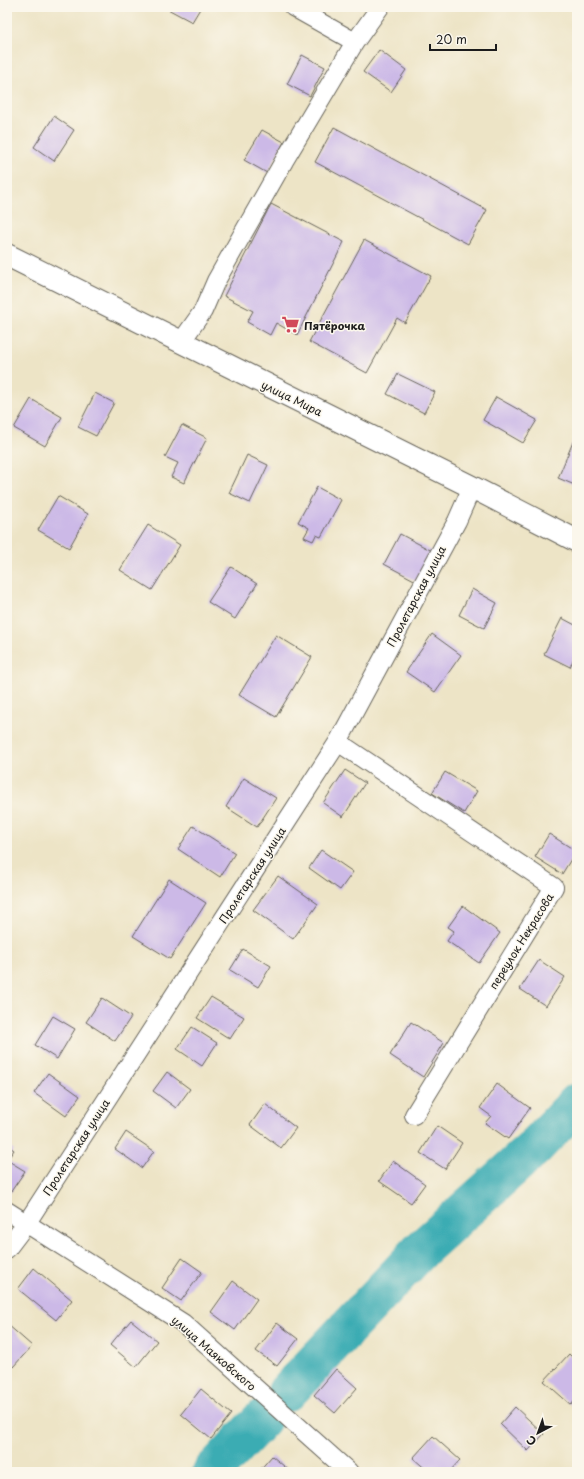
<svg xmlns="http://www.w3.org/2000/svg" width="584" height="1479" viewBox="0 0 584 1479" font-family="'Playpen Sans',sans-serif">
<style>
.lines{fill:none;stroke-linecap:round;stroke-linejoin:round}
.river{stroke:#3aacb3;stroke-width:40}
.building{fill:#ccb9e7}
.minor-casing{stroke:#656258;stroke-width:20}
.secondary-casing{stroke:#656258;stroke-width:24}
.minor{stroke:#fff;stroke-width:18}
.secondary{stroke:#fff;stroke-width:22}
.labels{text-anchor:middle;dominant-baseline:central;stroke-width:3;stroke-linejoin:round;paint-order:stroke}
.poi-label{font-size:11px;font-weight:bold;fill:#1c1c1c;stroke:#fbf7ec;text-anchor:start}
.street-label{font-size:11px;fill:#1c1c1c;stroke:#fbf7ec}
</style>
<rect width="100%" height="100%" fill="#fbf7ec"/>
<filter id="ink" filterUnits="userSpaceOnUse"><feTurbulence type="fractalNoise" baseFrequency=".025" numOctaves="2"/><feDisplacementMap in="SourceGraphic" scale="8" xChannelSelector="R" yChannelSelector="G"/><feConvolveMatrix kernelMatrix="1 2 1 2 8 2 1 2 1" color-interpolation-filters="sRGB"/></filter>
<filter id="wash" filterUnits="userSpaceOnUse"><feTurbulence type="fractalNoise" baseFrequency=".012" numOctaves="4" result="noise"/><feDisplacementMap in="SourceGraphic" scale="16" xChannelSelector="R" yChannelSelector="G"/><feGaussianBlur stdDeviation="0.9" result="paint"/><feColorMatrix in="noise" values="0 0 0 0 0 0 0 0 0 0 0 0 0 0 0 0 0 1.4 0 .05"/><feComposite in="paint" operator="in"/></filter>
<g filter="url(#wash)">
<rect width="100%" height="100%" fill="#ede4c6"/>
<g class="lines">
<path class="river" d="M287,1392L422,1249L533,1149L577,1103
M212,1472L262,1419"/>
</g>
<g id="blocks">
<path class="building" d="M164,7H201L192,22Z
M379,50L406,70L391,92L363,72Z
M302,55L325,67L310,96L287,84Z
M54,116L74,130L54,161L34,147Z
M334,127L487,210L468,244L315,162Z
M262,130L284,142L267,173L244,160Z
M271,204L344,242L297,335L276,323L270,335L247,322L253,311L224,296Z
M364,240L431,276L405,323L397,318L367,373L309,342Z
M398,374L435,392L424,413L387,394Z
M95,393L114,403L96,436L78,427Z
M496,397L537,420L523,443L483,420Z
M31,399L62,417L45,446L14,428Z
M182,425L207,438L184,483L171,477L178,463L165,457Z
M573,442L577,444V486L558,478Z
M247,455L268,465L250,503L229,493Z
M317,487L341,500L321,537L316,535L313,541L304,537L309,528L298,522Z
M58,496L88,514L69,548L38,530Z
M148,525L180,545L152,590L120,570Z
M400,534L434,552L418,582L384,564Z
M231,567L257,584L235,619L208,602Z
M472,589L497,603L484,628L459,615Z
M562,618L577,626V651L570,667L544,654Z
M432,634L461,655L435,692L406,672Z
M276,635L312,657L276,717L239,695Z
M345,770L365,783L343,817L323,803Z
M445,772L477,791L464,813L432,793Z
M244,778L276,798L257,827L226,807Z
M193,826L235,853L220,877L178,849Z
M549,834L576,851L562,874L535,857Z
M321,850L353,872L340,890L309,868Z
M278,876L318,904L293,939L253,910Z
M169,879L206,903L170,959L133,936Z
M463,906L500,933L479,963L447,941L454,931L448,927Z
M243,949L271,966L258,987L230,970Z
M539,960L565,977L546,1006L520,989Z
M211,997L244,1017L230,1039L197,1018Z
M102,998L131,1017L115,1041L86,1022Z
M53,1016L75,1029L57,1059L35,1045Z
M411,1022L444,1043L423,1077L390,1055Z
M192,1027L217,1043L202,1066L177,1049Z
M167,1072L190,1089L176,1108L153,1091Z
M48,1073L80,1096L66,1116L34,1093Z
M497,1084L530,1108L508,1139L485,1123L491,1116L480,1108Z
M265,1104L296,1128L281,1148L250,1125Z
M437,1126L462,1143L445,1169L420,1153Z
M126,1132L154,1151L142,1168L115,1149Z
M7,1145L14,1150L7,1160Z
M7,1160L25,1171L10,1193L7,1191Z
M393,1161L425,1184L411,1203L379,1181Z
M182,1258L202,1272L181,1301L162,1288Z
M34,1268L72,1300L56,1320L18,1289Z
M233,1281L257,1299L235,1330L211,1312Z
M131,1320L157,1341L136,1367L110,1345Z
M277,1323L298,1339L277,1366L256,1351Z
M7,1324L32,1346L13,1367L7,1362Z
M569,1354L577,1362V1398L571,1405L544,1381Z
M336,1369L357,1388L335,1413L314,1395Z
M201,1389L231,1414L211,1439L181,1414Z
M515,1407L544,1434L528,1451L500,1424Z
M433,1436L460,1460L449,1472H429L413,1458Z
M272,1456L291,1472H258Z"/>
</g>
</g>
<g filter="url(#ink)">
<use href="#blocks" fill-opacity="0" stroke="#656258" stroke-width="1"/>
<g class="lines">
<defs>
<path id="minor" d="M293,7L355,42
M181,342L203,311L216,281L284,161L355,42L380,7
M338,742L554,887L414,1115
M7,1211L183,1323L349,1472
M7,1249L26,1224L338,742L457,521L472,487"/>
<path id="secondary" d="M7,255L472,487L577,541"/>
</defs>
<use href="#minor" class="minor-casing"/>
<use href="#secondary" class="secondary-casing"/>
<use href="#minor" class="minor"/>
<use href="#secondary" class="secondary"/>
</g>
</g>
<defs>
<symbol id="supermarket-bare" viewBox="-9 -9 18 18"><path d="M-6-5.5h2.5l.6 2H6L4.5 2H-2.5L-4.4-4H-6ZM-1.5 3.2a1.3 1.3 0 1 0 .1 0ZM3 3.2a1.3 1.3 0 1 0 .1 0Z" fill="#d1495b" stroke="#fbf7ec" stroke-width="2.5" paint-order="stroke"/></symbol>
</defs>
<g fill-rule="evenodd">
<use href="#supermarket-bare" x="278" y="312" width="25" height="25"/>
</g>
<g class="labels">
<g class="poi-label">
<text x="304" y="325">Пятёрочка</text>
</g>
<g class="street-label">
<text transform="translate(292 398) rotate(26)">улица Мира</text>
<text transform="translate(416 596) rotate(-62)">Пролетарская улица</text>
<text transform="translate(252 875) rotate(-57)">Пролетарская улица</text>
<text transform="translate(521 941) rotate(-58)">переулок Некрасова</text>
<text transform="translate(76 1147) rotate(-57)">Пролетарская улица</text>
<text transform="translate(214 1353) rotate(41)">улица Маяковского</text>
</g>
</g>
<rect width="584" height="1479" fill="none" stroke="#fbf7ec" stroke-width="24"/>
<g transform="translate(538 1433) rotate(221)" stroke="#fbf7ec" stroke-width="3" paint-order="stroke">
<path d="M0-3L7 15L0 10L-7 15Z" fill="#1c1c1c"/>
<text y="-6" font-size="11" font-weight="bold" text-anchor="middle" fill="#1c1c1c">С</text>
</g>
<path d="M430 44v6h66v-6" fill="none" stroke="#1c1c1c" stroke-width="2"/>
<text x="436" y="44" font-size="12" fill="#1c1c1c" stroke="#fbf7ec" stroke-width="3" paint-order="stroke">20 m</text>
</svg>
